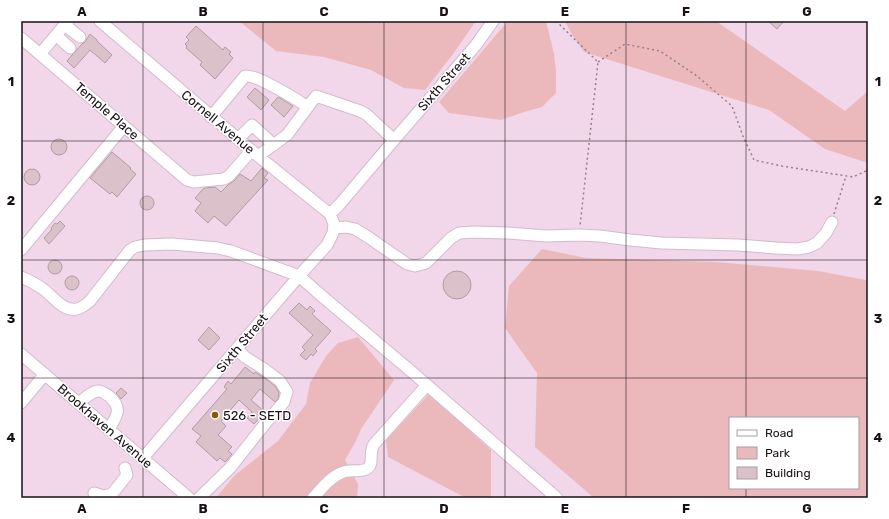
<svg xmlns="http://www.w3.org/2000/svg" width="889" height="519" viewBox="0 0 889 519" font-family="Rubik,sans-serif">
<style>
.built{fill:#f2d6e9;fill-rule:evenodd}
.green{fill:#ebb9bc;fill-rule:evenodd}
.building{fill:#dbc2ca;stroke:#b39ba3}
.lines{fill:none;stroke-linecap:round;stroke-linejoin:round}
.minor-casing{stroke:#d1bccb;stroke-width:13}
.path{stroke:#91818c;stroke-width:1.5;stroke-dasharray:2 3;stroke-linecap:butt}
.minor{stroke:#fff;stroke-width:11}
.grid{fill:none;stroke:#181016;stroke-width:1;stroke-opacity:0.55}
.poi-dot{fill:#8b5803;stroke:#fff;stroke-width:1.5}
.labels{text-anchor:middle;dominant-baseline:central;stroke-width:3;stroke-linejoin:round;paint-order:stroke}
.street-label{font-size:13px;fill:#181016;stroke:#fff}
.poi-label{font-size:13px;fill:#181016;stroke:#fff;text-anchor:start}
.neatline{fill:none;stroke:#181016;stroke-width:1.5}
.grid-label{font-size:13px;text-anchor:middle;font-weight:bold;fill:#181016}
</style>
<rect width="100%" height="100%" fill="#f9e3f2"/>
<path class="built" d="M21,21H868V498H21ZM730,418H858V488H730Z"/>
<path class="green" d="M239,21H476L453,54L425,90L404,88L371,70L324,57L276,51Z
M508,21H546L554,54L556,71V93L542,107L524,112L501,120L449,113L439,102Z
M565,21H716L845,111L868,91V163L825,149L769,110L584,52L570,31Z
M542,249L586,258L716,262L818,271L866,280L868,278V498H594L535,447L537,373L505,328L509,286ZM730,418H858V488H730Z
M358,337L394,380L361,429L356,441L345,460L358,484L357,498H216L234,476L278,441L306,404L310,383L326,356L338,343Z
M429,394L491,450V498H466L388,457L386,440Z"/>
<path class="building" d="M768,21H784L777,29Z
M196,26L223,50L225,47L231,52L229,54L233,58L215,79L200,65L202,62L186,48L187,46L185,44L189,40L186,37Z
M90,34L97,40V41L112,55L105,63L90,50L74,68L67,61L72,55L75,52L82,44L85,42Z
M255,88L269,100L261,110L247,97Z
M278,97L293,106L284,117L271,105Z
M51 147a8 8 0 1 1 16 0a8 8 0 1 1-16 0Z
M112,152L131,168L130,169L136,174L117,197L112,192L110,194L90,178Z
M262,168L268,173L264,178L268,180L226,226L214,216L208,223L195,211L201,203L195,198L204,188L215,187L221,192L228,185L234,181L240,174L251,181Z
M24 177a8 8 0 1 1 16 0a8 8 0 1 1-16 0Z
M140 203a7 7 0 1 1 14 0a7 7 0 1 1-14 0Z
M60,221L65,226L49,244L44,238L52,229L51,228L55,223L57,224Z
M48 267a7 7 0 1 1 14 0a7 7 0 1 1-14 0Z
M443 285a14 14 0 1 1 28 0a14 14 0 1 1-28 0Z
M65 283a7 7 0 1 1 14 0a7 7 0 1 1-14 0Z
M299,303L307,310L310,306L315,311L312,314L331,331L315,349L317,351L313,356L311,354L306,360L300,355L305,350L302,347L313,335L289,313Z
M209,327L220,338L209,350L198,340Z
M245,367L254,374L255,372L269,381L276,387L279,393L278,399L275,402L260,389L251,400L265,412L254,424L247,418L252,412L239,400L221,421L226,426L218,435L232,447L228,451L232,454L225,462L220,458L217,461L196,442L201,436L192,429L227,389L224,387L228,381L231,384Z
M121,388L127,393L121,399L116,393Z"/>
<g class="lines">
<defs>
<path id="minor" d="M100,21L258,156L330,214L334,224L333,233L327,245L299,276L143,458
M65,25L80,37
M56,35L70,48
M21,38L187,180L194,182L224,179L229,176L251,151
M40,54L68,21
M211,117L245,76C252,76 257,78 263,81C279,89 293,97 308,107
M238,139L252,125L274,145
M258,156L287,135L316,96L360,111L366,114L394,140
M330,214L340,204L394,140L476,45L493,21
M334,228L346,227L355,229L368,237L407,264L415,266L426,263L451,238L459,233L474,232L507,233L546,236L579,235L600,236L630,240L662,243L738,245L776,248L797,249L809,247L817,243L826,233L832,222
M21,250L124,126
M21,277C29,280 36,284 43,289C53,296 63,312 77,309C82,308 86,304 90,301L130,250L135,247L144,245L172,244L218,248L231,251L299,276L323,297L412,372L557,498
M21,354L189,498
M21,403L45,374
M79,403C84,399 90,392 98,391C102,391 106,394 109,396C123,408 117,416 109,429
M94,493L103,496L112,494L127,475L125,468
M199,498L230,468L268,420L284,402L287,392L280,381L264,369L245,357L237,349
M313,498C322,488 331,476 344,472C351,469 362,473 368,468C373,464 370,456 372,450C372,447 374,444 376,442L427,385"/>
</defs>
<use href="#minor" class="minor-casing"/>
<path class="path" d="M556,21L598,62L580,226
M598,62L625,44L660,51L697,76L732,106L743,136L754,160L782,166L853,177L868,170
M834,214L846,176"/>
<use href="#minor" class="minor"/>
</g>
<path class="grid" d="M143,21V498M263,21V498M384,21V498M505,21V498M626,21V498M746,21V418M21,141H868M21,260H868M21,378H868M746,488V498"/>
<circle class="poi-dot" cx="215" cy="415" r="4"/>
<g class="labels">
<g class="street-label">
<text transform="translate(444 82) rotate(-49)">Sixth Street</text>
<text transform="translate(107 111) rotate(41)">Temple Place</text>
<text transform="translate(218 122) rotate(40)">Cornell Avenue</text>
<text transform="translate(242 343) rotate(-50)">Sixth Street</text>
<text transform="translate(105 426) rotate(41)">Brookhaven Avenue</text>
</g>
<g class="poi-label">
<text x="223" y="415">526 - SETD</text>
</g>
</g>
<rect width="889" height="519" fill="none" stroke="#ffffff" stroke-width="44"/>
<rect x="729" y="417" width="130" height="72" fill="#ffffff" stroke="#a39fa2"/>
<rect x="737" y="430" width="20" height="6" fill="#ffffff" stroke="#a39fa2"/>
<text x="765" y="437" font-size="12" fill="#181016">Road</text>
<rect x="737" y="447" width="20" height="12" fill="#ebb9bc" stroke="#a39fa2"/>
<text x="765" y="457" font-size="12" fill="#181016">Park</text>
<rect x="737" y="467" width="20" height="12" fill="#dbc2ca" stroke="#a39fa2"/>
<text x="765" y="477" font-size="12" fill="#181016">Building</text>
<rect x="22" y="22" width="845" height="475" class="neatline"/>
<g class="grid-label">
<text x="82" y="16">A</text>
<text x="203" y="16">B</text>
<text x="324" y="16">C</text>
<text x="444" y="16">D</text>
<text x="565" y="16">E</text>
<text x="686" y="16">F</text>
<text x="807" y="16">G</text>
<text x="11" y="86">1</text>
<text x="878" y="86">1</text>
<text x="11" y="205">2</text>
<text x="878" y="205">2</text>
<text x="11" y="323">3</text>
<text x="878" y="323">3</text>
<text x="11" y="442">4</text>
<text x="878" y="442">4</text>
<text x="82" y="513">A</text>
<text x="203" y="513">B</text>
<text x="324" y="513">C</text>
<text x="444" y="513">D</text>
<text x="565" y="513">E</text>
<text x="686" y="513">F</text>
<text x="807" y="513">G</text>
</g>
</svg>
